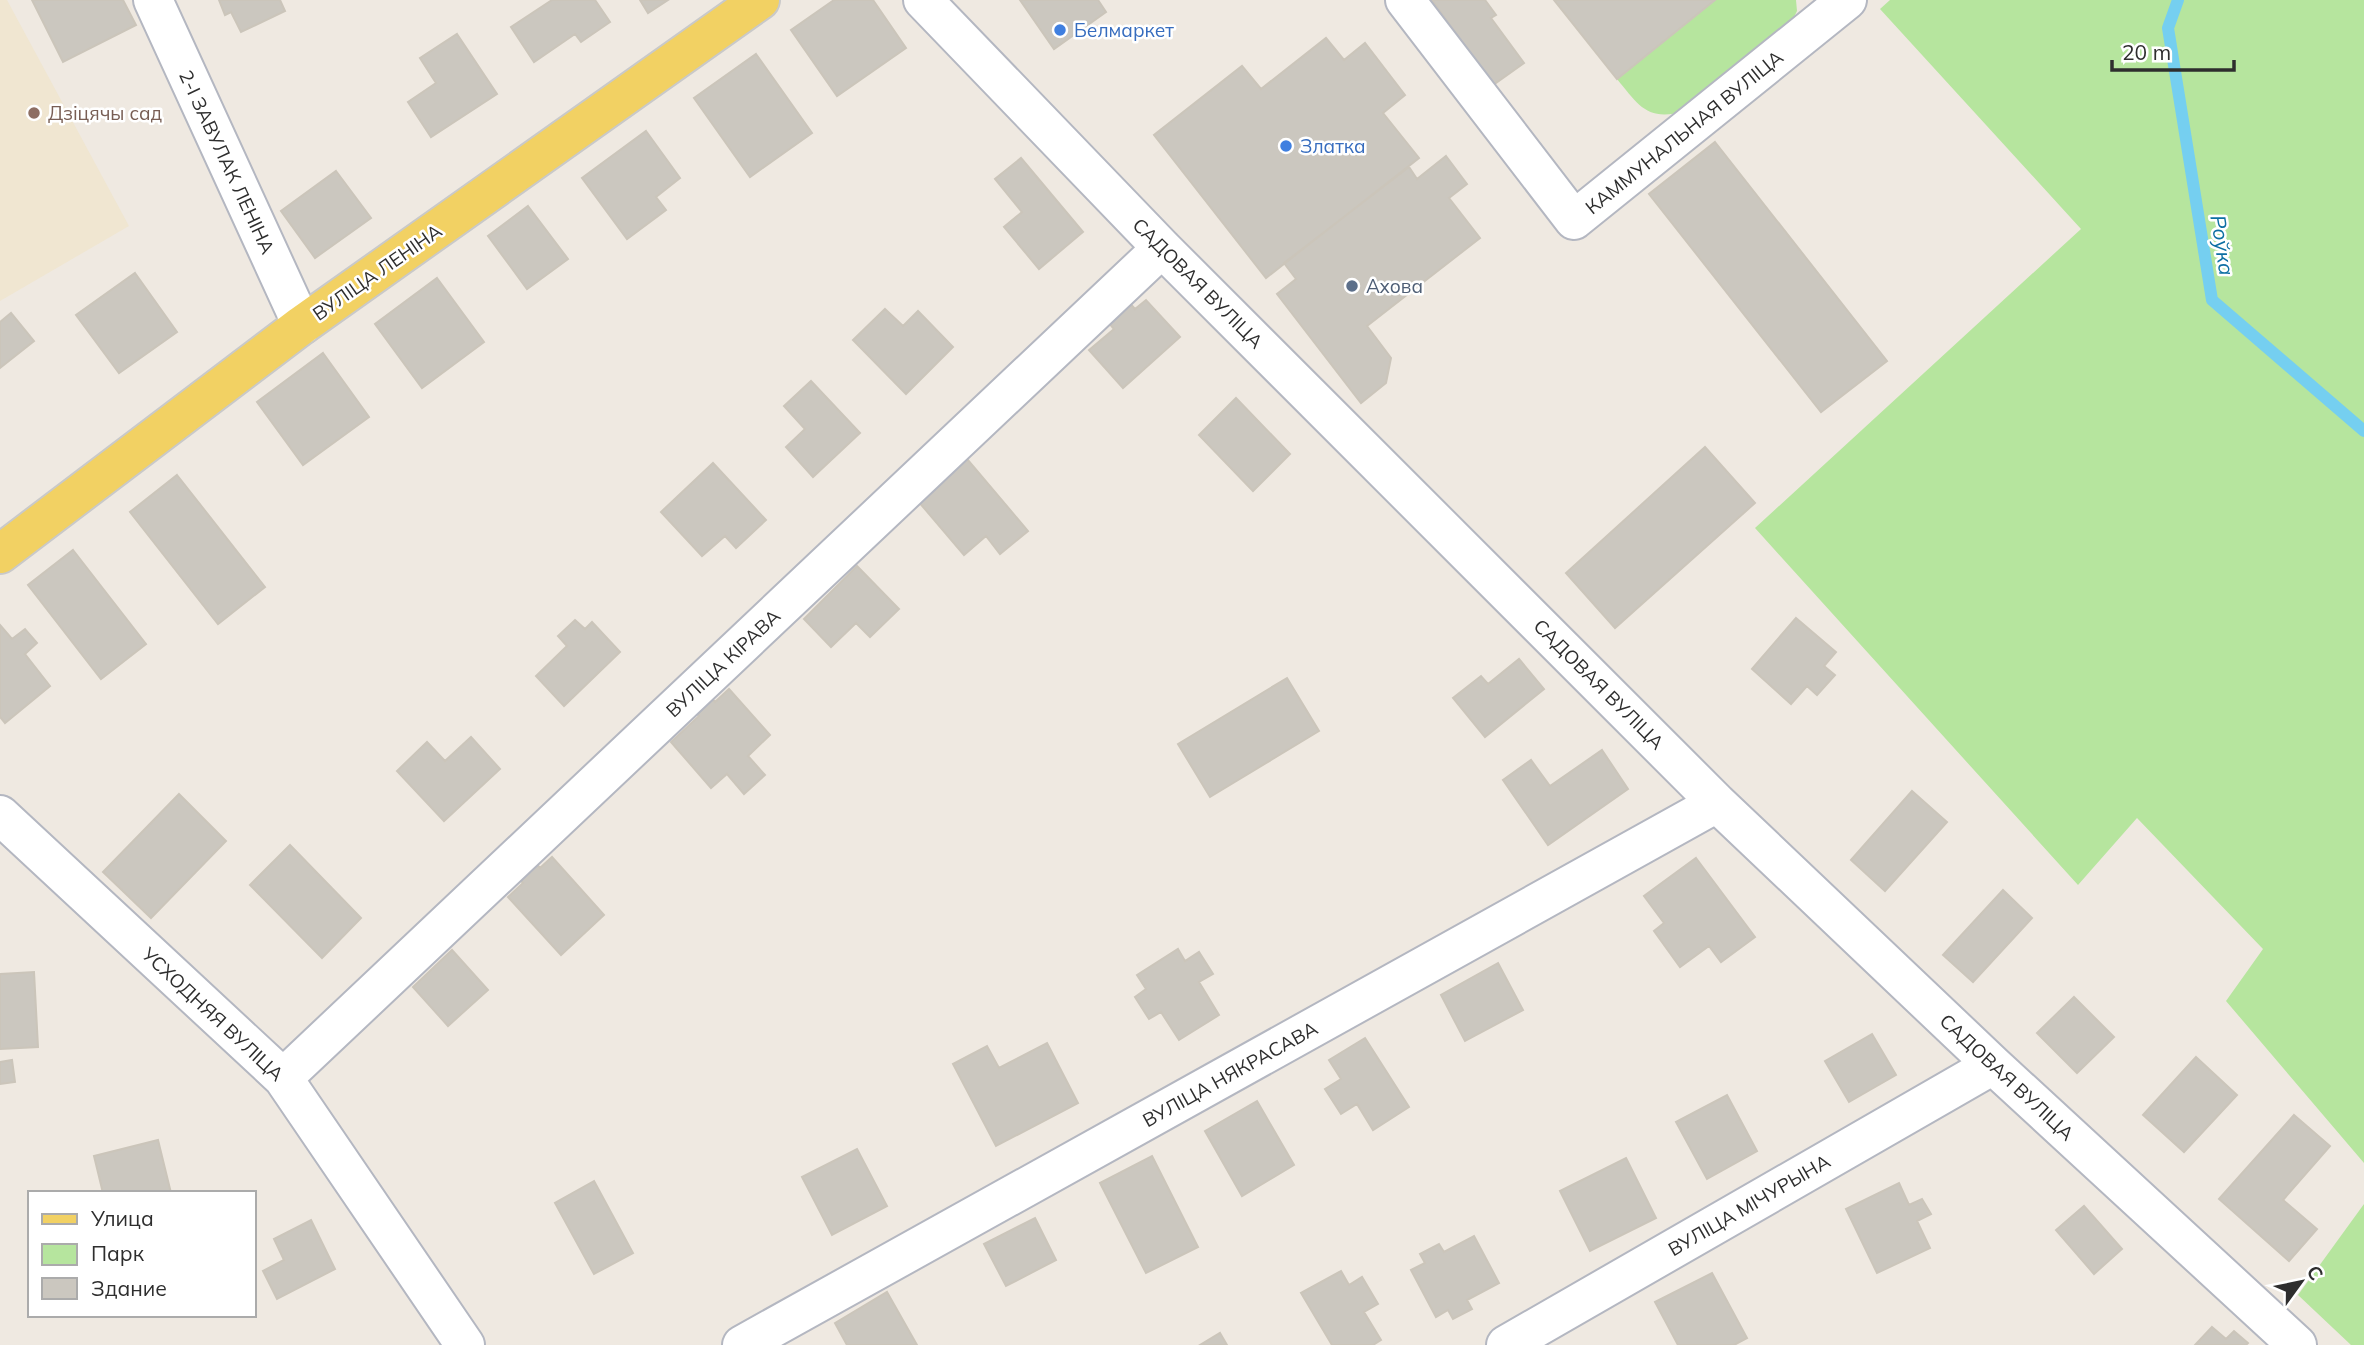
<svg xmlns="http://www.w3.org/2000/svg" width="2364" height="1345" viewBox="0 0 2364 1345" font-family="Mulish,sans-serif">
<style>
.education{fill:#f0e6d1}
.green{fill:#b6e59e}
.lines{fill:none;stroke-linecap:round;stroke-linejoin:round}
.stream{stroke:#75cff0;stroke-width:12}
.building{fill:#cbc7bf;stroke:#cbc5ba;stroke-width:2}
.street-casing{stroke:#b4b7c1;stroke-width:42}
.primary-casing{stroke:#c9c9c9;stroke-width:42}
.street{stroke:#fff;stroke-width:38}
.primary{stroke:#f2d163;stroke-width:38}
.shop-dot{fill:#3f7fe0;stroke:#fff;stroke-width:2.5}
.education-dot{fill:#8d6e63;stroke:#fff;stroke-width:2.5}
.service-dot{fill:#5c6f8a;stroke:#fff;stroke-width:2.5}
.labels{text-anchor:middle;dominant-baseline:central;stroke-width:5;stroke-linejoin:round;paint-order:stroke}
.shop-label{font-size:19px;fill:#366cbe;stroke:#fff;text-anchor:start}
.education-label{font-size:19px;fill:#785e54;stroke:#fff;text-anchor:start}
.street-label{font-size:19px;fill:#2e2e2e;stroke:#fff}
.service-label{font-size:19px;fill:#4e5e75;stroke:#fff;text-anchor:start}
.water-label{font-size:21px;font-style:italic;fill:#0d6fa3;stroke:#fff}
</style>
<rect width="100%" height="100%" fill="#efe9e1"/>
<path class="education" d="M0,0H7L129,226L0,301Z"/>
<path class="green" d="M1715,0H1796L1797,11L1790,25L1685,111C1648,122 1639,106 1617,79Z
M1890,0H2364V1163L2226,1001L2263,949L2137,818L2078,885L1755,528L2081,229L1880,9Z
M2364,1204V1345H2351L2298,1295Z"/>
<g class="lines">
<path class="stream" d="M2178,0L2168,28L2212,300L2364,431"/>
</g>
<path class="building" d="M32,0H123L136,25L63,62Z
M219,0H280L285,11L241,32L231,12L225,15Z
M552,0H595L610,22L581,42L575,34L534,62L511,27Z
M640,0H668L648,13Z
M834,0H873L906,48L837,96L791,30Z
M1020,0H1098L1106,12L1054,49Z
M1432,0H1485L1496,15L1491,18L1524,63L1493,85Z
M1554,0H1715L1617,79Z
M457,34L497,94L431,137L408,102L436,83L420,58Z
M1326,38L1344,60L1365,43L1405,95L1383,113L1419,158L1266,278L1154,135L1242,66L1261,89Z
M756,54L812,133L750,177L694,98Z
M646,131L680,178L656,197L666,210L627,239L582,178Z
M1715,142L1887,361L1821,412L1649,194Z
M1446,156L1467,184L1449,198L1480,238L1367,326L1391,358L1386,383L1361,403L1277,294L1296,279L1284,263L1409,167L1417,179Z
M1021,158L1083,232L1039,269L1004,227L1022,212L995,179Z
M336,171L371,218L315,258L281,211Z
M528,206L568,259L527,289L488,236Z
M135,273L177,332L119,373L76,315Z
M437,278L484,342L422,388L375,324Z
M1125,298L1135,309L1146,300L1180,337L1123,388L1089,350L1114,329L1104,317Z
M885,309L903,326L918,311L953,347L906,394L853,340Z
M11,313L34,341L0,368V322Z
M323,353L369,417L303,465L257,402Z
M811,381L860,433L813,477L786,447L805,429L784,406Z
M1236,398L1290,454L1253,491L1199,435Z
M1705,447L1755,503L1615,628L1566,573Z
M967,459L1028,531L1000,554L986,536L964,555L918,501Z
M713,463L766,520L736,548L725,536L702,556L661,512Z
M177,475L265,587L218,624L130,512Z
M73,550L146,644L101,679L28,585Z
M857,566L899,609L870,637L856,623L831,647L804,619Z
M1796,618L1836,652L1824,666L1835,675L1817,695L1807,686L1791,704L1752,669Z
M575,620L585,629L592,622L620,652L564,706L536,676L567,646L558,636Z
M0,625L12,639L25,629L37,643L25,654L50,686L5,723L0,717Z
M1519,659L1544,689L1485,737L1453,698L1481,676L1488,684Z
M1287,678L1319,731L1210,797L1178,744Z
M729,689L770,735L748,756L765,775L744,794L727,774L711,788L671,742L699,716L691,707L707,693L715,702Z
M471,737L500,769L444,821L397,771L427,742L445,761Z
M1602,750L1628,789L1548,845L1503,780L1531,760L1550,786Z
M1912,791L1947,822L1885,891L1851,860Z
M179,794L226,841L151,918L103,872Z
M290,845L361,918L322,958L250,885Z
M552,857L604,915L561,955L508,897L523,883L516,875L533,860L540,868Z
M1696,858L1755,937L1721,962L1709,946L1680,967L1654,931L1664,923L1644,896Z
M2003,890L2032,918L1973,982L1943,955Z
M1178,949L1185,961L1199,952L1213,974L1199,982L1219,1015L1179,1040L1161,1012L1149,1019L1135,997L1146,989L1137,975Z
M452,950L488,990L448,1026L413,987Z
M1498,963L1523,1010L1465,1041L1441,995Z
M34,972L38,1047L0,1049V974Z
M2074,997L2114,1037L2077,1073L2037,1033Z
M1872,1034L1896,1075L1849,1102L1825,1061Z
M1365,1038L1409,1107L1373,1130L1357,1104L1341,1114L1325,1089L1341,1079L1329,1060Z
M1047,1043L1078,1103L996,1146L953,1064L987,1046L999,1068Z
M2196,1057L2237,1095L2184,1152L2143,1115Z
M12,1060L15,1082L0,1084V1062Z
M1727,1095L1757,1151L1707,1179L1676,1122Z
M1257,1101L1294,1165L1242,1196L1205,1131Z
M2294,1115L2330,1146L2283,1200L2317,1229L2289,1261L2219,1199Z
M158,1140L171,1193H103L94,1156Z
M857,1149L887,1206L832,1235L802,1177Z
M1152,1156L1198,1247L1146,1273L1100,1183Z
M1626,1158L1656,1218L1590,1251L1560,1191Z
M594,1181L633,1253L594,1274L555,1203Z
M1899,1183L1909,1205L1922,1199L1931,1214L1917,1221L1930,1248L1877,1273L1846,1209Z
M2084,1206L2122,1249L2094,1274L2056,1230Z
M1035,1218L1056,1260L1006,1286L984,1244Z
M311,1220L335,1269L277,1299L263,1271L284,1260L274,1239Z
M1474,1236L1499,1283L1467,1300L1472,1309L1453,1319L1448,1310L1436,1317L1411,1270L1425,1263L1420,1254L1439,1244L1444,1252Z
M1341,1271L1349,1285L1362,1277L1378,1304L1364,1312L1381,1340L1373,1345H1332L1301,1293Z
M1712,1273L1747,1338L1734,1345H1678L1655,1302Z
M887,1292L917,1345H847L835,1323Z
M2212,1327L2226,1339L2234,1331L2248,1343L2246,1345H2195Z
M1220,1333L1227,1345H1200Z"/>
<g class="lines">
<defs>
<path id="street" d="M153,0L302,325
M923,0L1162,248L1717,803L1993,1065L2297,1345
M1405,0L1574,220L1847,0
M0,815L283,1078L465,1345
M283,1078L1162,248
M742,1345L1717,803
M1506,1345L1993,1065"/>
<path id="primary" d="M0,554L302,325L760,0"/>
</defs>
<use href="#street" class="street-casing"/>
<use href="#primary" class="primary-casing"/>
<use href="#street" class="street"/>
<use href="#primary" class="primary"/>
</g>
<g class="shop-dot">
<circle cx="1060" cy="30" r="7"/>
<circle cx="1286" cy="146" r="7"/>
</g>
<circle class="education-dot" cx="34" cy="113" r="7"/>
<circle class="service-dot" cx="1352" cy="286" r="7"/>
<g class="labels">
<g class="shop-label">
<text x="1074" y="30">Белмаркет</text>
<text x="1300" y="146">Златка</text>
</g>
<g class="education-label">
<text x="48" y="113">Дзіцячы сад</text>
</g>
<g class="street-label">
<text transform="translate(1684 132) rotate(-39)">КАММУНАЛЬНАЯ ВУЛІЦА</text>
<text transform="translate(227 162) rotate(65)">2-І ЗАВУЛАК ЛЕНІНА</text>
<text transform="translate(377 272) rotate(-35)">ВУЛІЦА ЛЕНІНА</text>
<text transform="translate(1198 283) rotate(45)">САДОВАЯ ВУЛІЦА</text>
<text transform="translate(723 663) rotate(-43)">ВУЛІЦА КІРАВА</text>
<text transform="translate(1599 684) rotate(45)">САДОВАЯ ВУЛІЦА</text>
<text transform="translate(213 1014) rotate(43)">УСХОДНЯЯ ВУЛІЦА</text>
<text transform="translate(1230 1074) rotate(-29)">ВУЛІЦА НЯКРАСАВА</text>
<text transform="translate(2007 1077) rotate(43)">САДОВАЯ ВУЛІЦА</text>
<text transform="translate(1749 1205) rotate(-30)">ВУЛІЦА МІЧУРЫНА</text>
</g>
<g class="service-label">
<text x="1366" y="286">Ахова</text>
</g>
<g class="water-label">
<text transform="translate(2223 245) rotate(81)">Роўка</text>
</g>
</g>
<rect x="28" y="1191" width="228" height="126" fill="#ffffff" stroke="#ababab" stroke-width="2"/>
<rect x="42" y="1214" width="35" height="10" fill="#f2d163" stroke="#ababab" stroke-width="2"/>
<text x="91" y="1226" font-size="21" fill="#2e2e2e">Улица</text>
<rect x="42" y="1244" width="35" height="21" fill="#b6e59e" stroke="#ababab" stroke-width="2"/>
<text x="91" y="1261" font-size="21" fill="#2e2e2e">Парк</text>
<rect x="42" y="1278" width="35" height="21" fill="#cbc7bf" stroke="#ababab" stroke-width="2"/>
<text x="91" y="1296" font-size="21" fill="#2e2e2e">Здание</text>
<g transform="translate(2301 1282) rotate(57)" stroke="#ffffff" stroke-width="5" paint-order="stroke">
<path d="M0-5L12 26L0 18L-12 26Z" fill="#2e2e2e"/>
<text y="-10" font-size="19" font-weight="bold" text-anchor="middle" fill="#2e2e2e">С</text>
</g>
<path d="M2112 60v10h122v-10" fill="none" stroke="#2e2e2e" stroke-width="3.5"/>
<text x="2122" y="60" font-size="21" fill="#2e2e2e" stroke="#ffffff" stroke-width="5" paint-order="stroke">20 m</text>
</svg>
